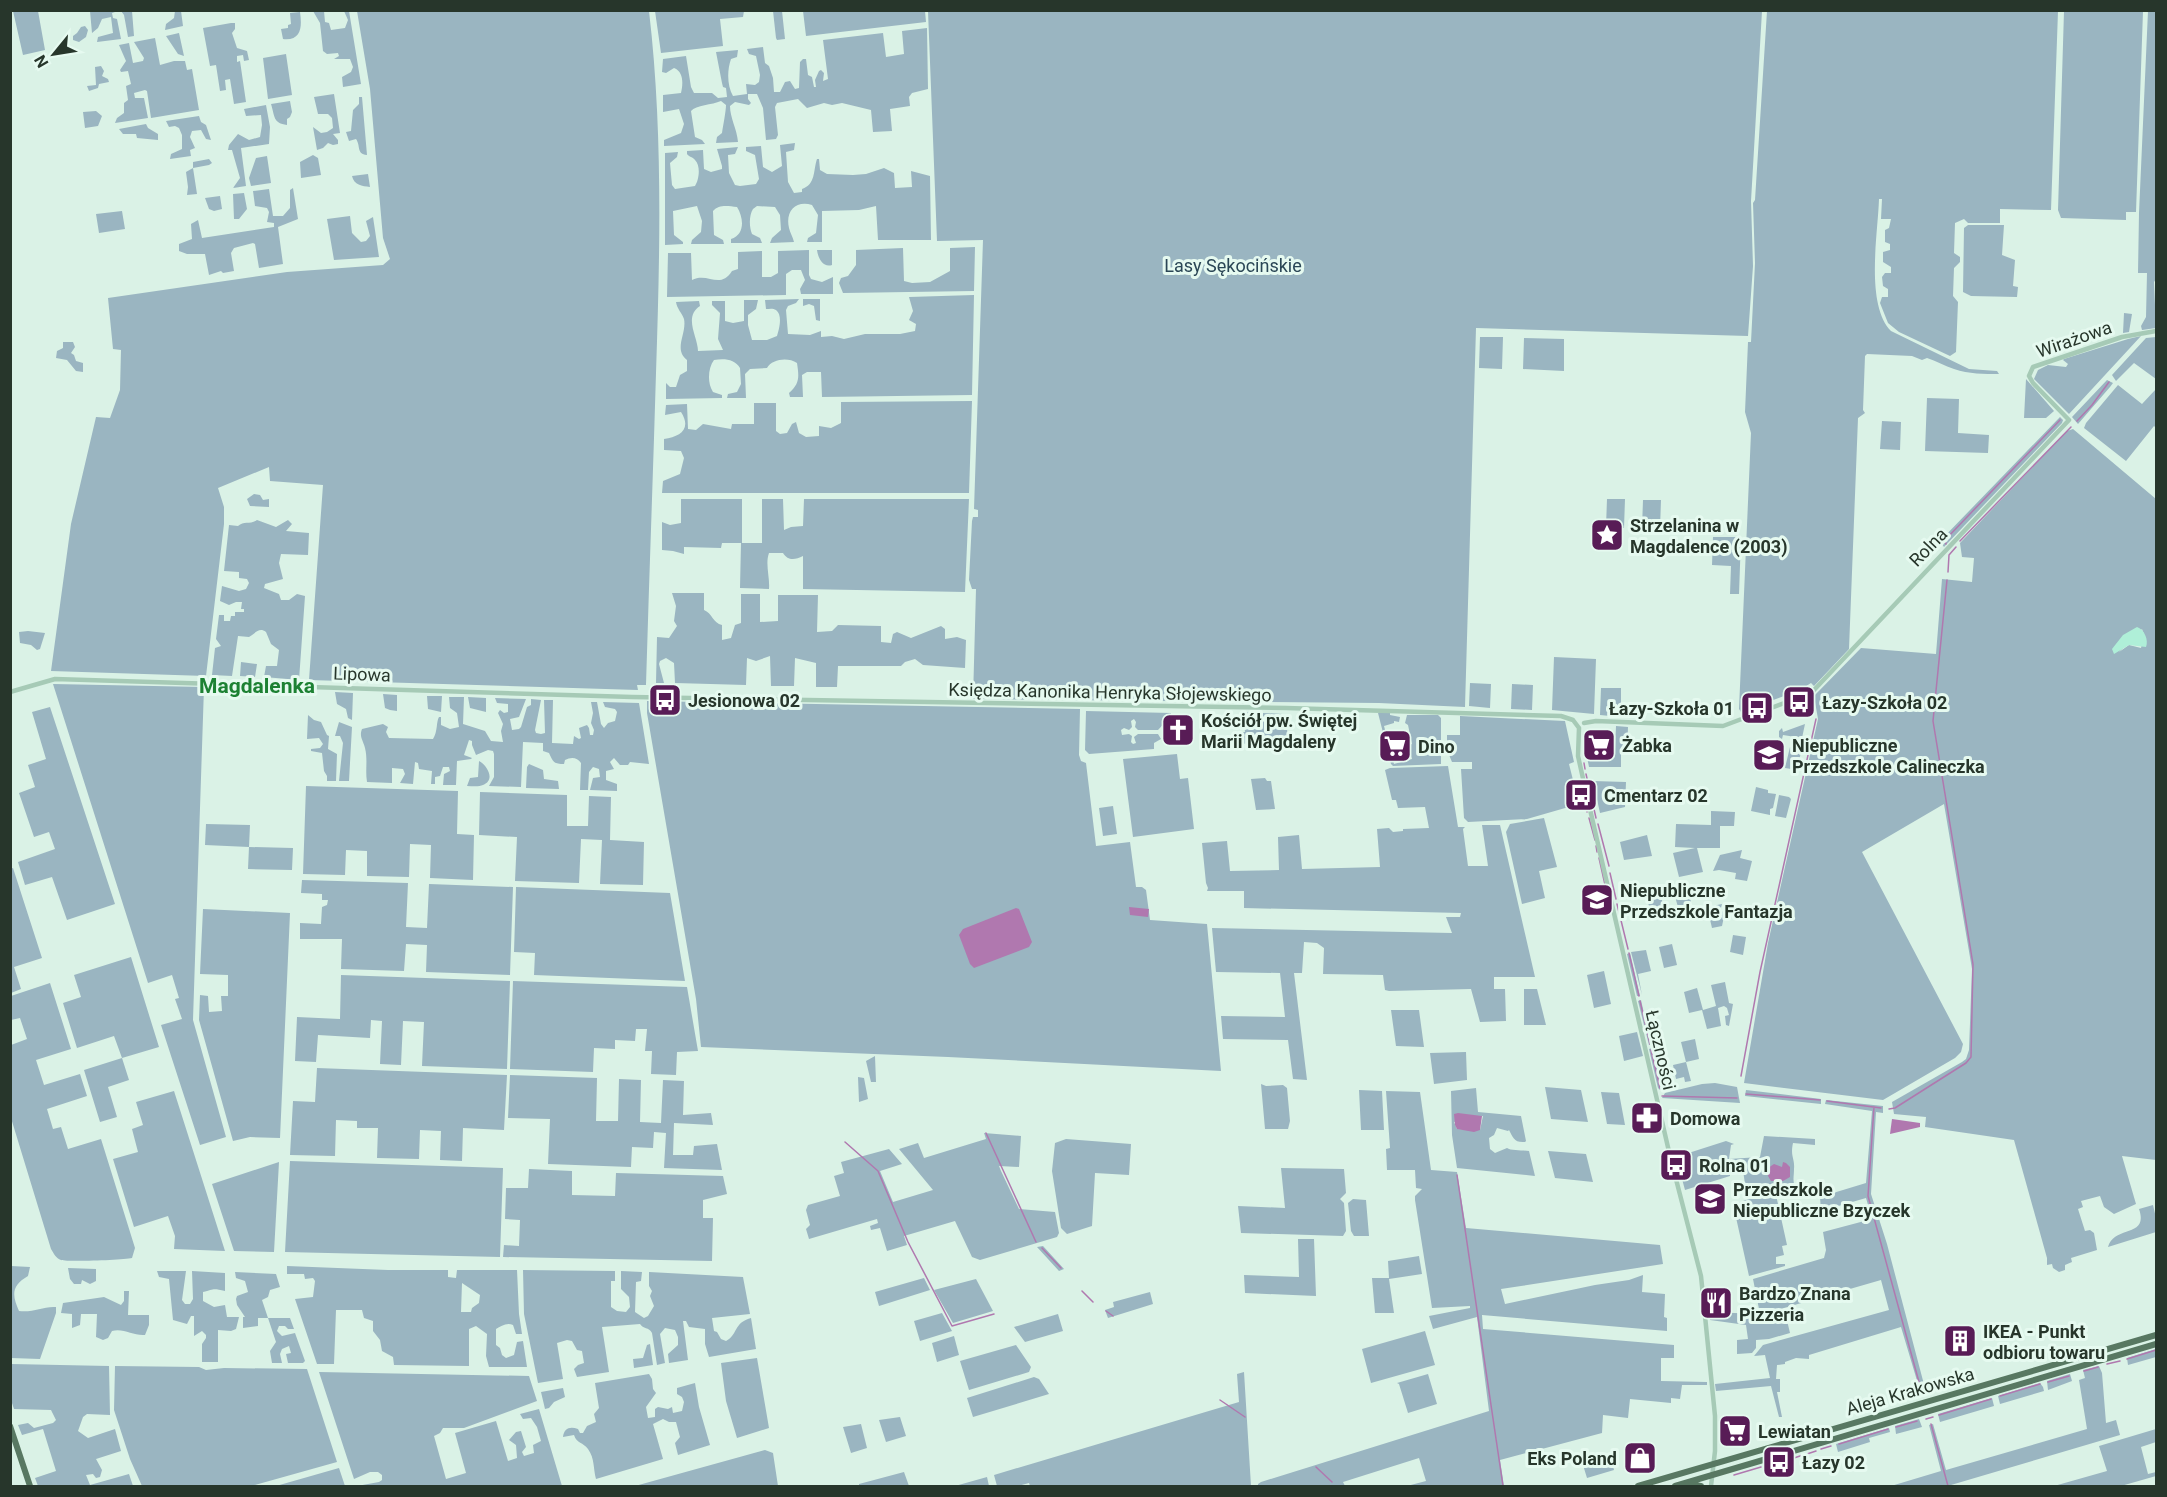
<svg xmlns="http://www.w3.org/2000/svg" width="2167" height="1497" viewBox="0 0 2167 1497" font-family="Roboto,sans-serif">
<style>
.green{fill:#9ab5c1;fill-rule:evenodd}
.sand{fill:#afefd8}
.water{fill:#b078af}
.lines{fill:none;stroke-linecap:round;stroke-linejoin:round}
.stream{stroke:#b078af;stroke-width:1.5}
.minor{stroke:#a6cab6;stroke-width:4.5}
.major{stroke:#587862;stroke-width:6}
.labels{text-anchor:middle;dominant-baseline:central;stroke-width:6;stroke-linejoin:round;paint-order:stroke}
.park-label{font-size:18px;fill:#2a4655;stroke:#e6faf0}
.street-label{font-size:18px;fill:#27362b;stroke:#e6faf0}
.poi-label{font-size:18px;font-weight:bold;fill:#27362b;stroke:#e6faf0;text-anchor:start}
.quarter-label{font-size:21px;font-weight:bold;fill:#1d8133;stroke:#e6faf0}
</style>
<rect width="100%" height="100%" fill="#daf2e6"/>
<path class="green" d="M13,11H38L45,50L23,55Z
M90,11H118L112,13L113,18L117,19L121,39L97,42L98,37L113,33L111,17L102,19L98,28L92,33Z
M121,11H132L134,36L128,37L124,15Z
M175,11H181L183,26L165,30L166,24L174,18Z
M313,11H324L325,22L329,23L331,30L345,28L348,20L344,11H349L361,84L343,87L342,77L351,72L353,67L350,59H334L339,56L338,53L327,54L323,51L320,23Z
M357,11H649C663,130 660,252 656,373C653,477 649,581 646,685H637L638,690L309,680L323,485L270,481L269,467L218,488L224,507V524L206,676L51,671L71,524L96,417L110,418L120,390L121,350L113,349L108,298L287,272L383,265L390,259L383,238L370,89Z
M655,11H744L743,17L720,19L723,46L661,53Z
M773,11H782L785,39L777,40L776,38Z
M803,11H925L926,22L806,36Z
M928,11H1762L1751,201L1753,266L1748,336L1476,328L1465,707L1379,703L973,699L976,589H972L969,580L972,521L973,517H978V510L974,509L983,240L937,241Z
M1767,11H2058L2051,210L2000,209V223H1968L1964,219L1955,223L1954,253L1960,257V262L1954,268L1953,296L1958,302L1956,352L1950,356L1899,332L1888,323L1880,303L1882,297H1888V289L1883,286L1882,277L1885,273H1891V267L1883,262V252L1890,250V244L1885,242V230L1889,228L1891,219H1881L1882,199H1879C1878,234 1865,304 1891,331L1969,369L1997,371L1999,374C1984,374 1969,374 1954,369C1945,366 1936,361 1927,358L1922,360L1912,356L1867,354L1865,356L1863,410L1865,413L1858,418L1849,649L1814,686L1811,683L1800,690L1741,712L1739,709L1751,433L1745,412L1748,342H1751L1755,263L1753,203L1755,200Z
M2064,11H2143L2136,212H2126V220L2061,218L2058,210Z
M2148,11H2156V279L2154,282L2156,328L2142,330L2141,326L2146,317L2147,273H2138L2139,213Z
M300,12C302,26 302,41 283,39L281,29L288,28V25L291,24L290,13Z
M231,23H235V29L232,33L237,48L247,51L249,60L244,61L243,55L237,56V62L240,61L246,102L234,104L230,79L225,80L226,90L220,91L216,65L210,66L203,28Z
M85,26L88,30L86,37L79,42L73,40V36L77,33L81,27Z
M927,28L928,89L912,93L909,97L910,106L890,109L892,131L873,132L871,110L842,103L832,105L824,103L807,108L798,99L777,103L775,107L778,135L776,139L766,140L763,108L757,94H748V99L751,103L749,105L735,102L730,106C730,118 737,129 738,142L716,143L717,137L722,133C723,126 726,111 726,105L721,101C712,105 696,105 691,111L695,137L702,140L705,144L664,146V140L681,133L684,124L679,109L663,112V95L681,93C683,84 684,72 674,68L666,73L662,72L663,59L686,56L691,87L694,93H712L718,98L727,97L726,88L723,87L722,83L716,52L738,50L737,57L731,59C727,70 727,86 733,96L747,94L746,84L755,85L759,82L760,75L756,56L749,54L747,49L763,47L765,63L769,66L773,78L774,92H780L785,82L790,81L795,89L799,88L800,62L803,59H806L808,75L812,77L814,87H816L815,80L819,71L821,70L824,73L823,81L828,79L823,40L883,33L886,57L904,54L902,31Z
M179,33L184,56L178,54L166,36Z
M155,38L160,65L174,61H185L187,70L192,69L199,110L151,118L147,91L145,90L134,93L135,98H144L148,118L115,123L117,118L124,113V103L128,100L126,86L131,84L128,71L121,72L120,70L126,61L119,45L129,43L133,63L143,61L144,58L134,42Z
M286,54L292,95L268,99L263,58Z
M101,66L104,71L102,76L108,79L109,82L99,84L98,88L89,91L87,86L96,85L95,67Z
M334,94L340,133L333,134L338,140V144L333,145L328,143L323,148L317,150L313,127L321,133L327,132L333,128L332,118L328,114H318L314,97Z
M359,97H362L367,155C356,154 361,146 356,139L349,141L346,132L351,131L353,110L359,104Z
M290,101L292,112L290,117L287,119V125C273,123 275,117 271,104Z
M266,105L270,127L269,144L241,148L246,186L233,188L240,178L232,150H228L229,145L238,134L249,140L260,137L262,125L261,115L246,116L244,109Z
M96,111L102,116L98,126L85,128L83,112Z
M199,116L201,122L206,125L211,140L206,139L201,130L192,131L190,137L195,148L190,150L191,156L170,159L171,154L182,149V135L179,128L175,126L169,127L166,121Z
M146,124L148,128L158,134V140L137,138L136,134H123L119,129Z
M795,143L794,150L786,152L788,182L794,193L802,192V189C816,184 813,171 817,159H819L820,170L827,174L853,175L866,174L884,168L894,173L895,188L912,187L911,171L930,176L931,240H878L876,206L859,210L822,211V242H807L808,238L816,233L818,215L812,205C796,200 785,211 789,228C790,233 793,237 794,242L770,243L772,238L781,230L780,215L775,207L757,206L753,209C749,215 749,227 752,234L760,238L762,243H731V239C745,235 744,218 737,207C728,206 719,204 713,211L714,235L723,240L724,244H691L692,240L701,232L702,221L697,206L673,211L674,235L683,242V244L665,245V153L678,152L677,157L670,163L672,185L675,189L695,186C699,180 701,166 695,160C693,157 689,157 687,154V151L703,150L704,169L711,172L722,169V166L717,149L738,147L735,154L728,155L729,173L735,185L740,186L756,184L759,179L755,155L746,151V147L761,146L763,167L772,172L782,166L780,145Z
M313,155L318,158L321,175L301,178L300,162Z
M267,156L271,183L251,186L249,178L256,158Z
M209,159L212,163L209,165L193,168L197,194L187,195L188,187L186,172L193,168V162Z
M368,174L370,187C362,186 354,185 352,176Z
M293,188L298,219L278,227L283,264L259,268L255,244L253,243L234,248L231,253L234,271L223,273L221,271L209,275L205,254H187L179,251V244L192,239L191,224L198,220L202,238L274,227V223L267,222L269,212L267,208L255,206L253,191L269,189L273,216H283L290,208V190Z
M244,193L247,209L239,219H234L233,194Z
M220,196L222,209L214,211L209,209L205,198Z
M122,211L125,229L99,233L96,214Z
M350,216L352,233L361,242L366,241L370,236L366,221L373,217L379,257L334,260L327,219Z
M1968,225H2004L2002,255L2015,260L2013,286L2018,287L2017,297L1971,296L1963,292L1964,228Z
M975,247L974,291L843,293L839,283L841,278L848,276L856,265V250L903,248L904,281L912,283L930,282L950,271V248Z
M809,250V275L811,279L822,282L833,277V294H801L800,289L805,280L801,270H792L786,274V295L667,297L668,253H691L692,280C708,272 720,290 732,271L738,269V252L762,251V277H771L778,273V251Z
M817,250H832V265C823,268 818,258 817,250Z
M974,295L972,395L822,397L821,372H807L802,375L803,397H790L789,393C800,383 799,377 797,363C788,357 772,359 767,368L750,369L745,374L746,398H727L728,394L737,392L741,384L740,368C735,359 724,358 714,360C708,368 707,383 713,392L722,395V398L666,399V383L670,387H676L680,375L687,371V360C673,349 687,334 684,319C682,313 677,309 676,302L699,301L700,306C683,317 698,337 698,351L723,350L718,339L720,313L712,305V301H725V321L733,323L744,321V300H758L756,309L748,315V325L752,340H767L777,336C779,330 783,315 776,310C773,308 769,309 766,309L765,300L799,299L796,303L788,306L786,310L788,334L810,335L821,331V337L832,336L844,339L865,334H900L915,331L916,324L909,320L913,311L909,297Z
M803,299H820V321L816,320L814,306L809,304L803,306Z
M2124,313L2132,314L2129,332L2123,333Z
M2141,336L2069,414L2034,379L2038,370L2048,365L2066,367L2068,364L2063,360L2064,359L2128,339Z
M1480,337H1503L1502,369L1479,368Z
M2156,337V379L2134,363L2116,381L2112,375L2146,338Z
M1524,338L1564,339V371L1523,369Z
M63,342H73L75,347L71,353L74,355L76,361L83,363V372L76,371L67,360L56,358L57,351L63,348Z
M2026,379L2054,411L2046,418H2024Z
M2107,380L2113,383L2110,387L2078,424L2072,417Z
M2118,385L2142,404L2156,389V428L2154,426L2126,461L2084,428L2086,423Z
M1927,398L1959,399L1958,433L1989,435L1988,453L1925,451Z
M972,401L969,493H662L663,481L680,474L684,458L681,451L664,450V439C680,437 692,429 681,412L665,415L666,405L687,404L688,429L696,430L703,424L731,429L732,424H754V403H776V431L780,434L787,433L792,424L796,422L799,433L806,437L819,436V426L831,428L841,423V402Z
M2060,417L2063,420L2062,423L1944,547L1941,543V540Z
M1882,421L1901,422L1900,450L1880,449Z
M2073,429L2156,499V1160L2122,1156L2136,1204L2114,1214L2104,1207L2100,1196L2081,1201L2083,1207L2078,1209L2085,1231L2090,1230L2094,1233L2097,1250L2071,1258L2072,1262L2065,1265V1270L2059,1272L2053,1268L2052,1264L2047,1265V1258L2014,1140L1925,1127L1926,1117L1894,1114L1892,1102L1962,1062L1966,1059L1969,1050L1972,969L1944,804L1862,852L1963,1044L1961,1052L1955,1058L1883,1100L1744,1083L1768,943L1818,719L1814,696L1861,648L1936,654L1942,579L1972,582L1974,558L1962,557L1960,543L2067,431ZM2142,629L2144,635L2141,648L2129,645L2119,652Z
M254,494L260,495L263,500L269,499V507L250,506L247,499Z
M681,499H742V543H762V499H783L784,530L791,527L803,526L804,499H969L965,592L803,589V556C795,560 788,561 783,553H769C765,564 770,577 769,589L740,588L741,543H722L721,548L684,547V554L673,551L662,550V522L670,525L681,523Z
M1607,499H1625L1624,528L1606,527Z
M1643,500H1661L1660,529L1642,528Z
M257,520L276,527L288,520L292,524L286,531L309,533L308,555L281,554L279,563L283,579L265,584L264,588L279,594L281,600H289L297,594L305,596L299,680L264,677L266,666H277L279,650L271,644L266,632C259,627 256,633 249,637L238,636L232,676L212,675L215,648L221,646L216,639L219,615H224V621H230L231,616H235V612H244V609H241L242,602H236L229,605L220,601L222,586L239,591L246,589L249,583L247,579L239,578V572L224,571L229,525L238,526C244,520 250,525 257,520Z
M1713,537H1741L1739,594H1730L1731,566L1712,565Z
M672,593H704V610C712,613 713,623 722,625V640L731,638L735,625L741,623V594H760V622L778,621V595H818L817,632L832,631L838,625L881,626V642L891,643L893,634L897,632L911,638L941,626L945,629V639L957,637L966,640L965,668L923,665L915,659L905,662L901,666H838L837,687H816V663L795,658L794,686H771L770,656L756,661L747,658L746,685L675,683L674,663L666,658L660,661L659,664L664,683H656L657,637L669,638L677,626L674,621L676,606Z
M28,631L45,633L40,649L37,650L31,645L20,643L19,632Z
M1554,657L1596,659L1594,714L1552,710Z
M241,662L257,664L255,677L240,676Z
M1470,683L1491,684L1490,708L1469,706Z
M53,684L204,687L193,1020L226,1137L200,1145L161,1025L182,1019L175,999L179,998L172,975L148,983Z
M1512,684L1533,685L1532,710L1511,709Z
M1601,688H1621V717L1600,715Z
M335,692L353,693L352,720L348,718L346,709L337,704Z
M383,694L397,695V711L390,710L385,708Z
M427,696H442L441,712L428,709Z
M449,697H464L463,724L485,731L491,741L503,742L501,731L503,724L498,713L500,710L504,713L508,712V704L497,703L495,698L526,699L519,717L510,719L512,730L519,729L521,727L527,707L531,705V699L541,700L535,730L536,733L541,734L545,733L544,700H553L552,743L573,744L574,736L579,739L581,738L579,728L587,725L589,728L590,735H593L594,730L591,723L593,713L591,702H597L601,724L604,728L608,723L615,721L617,712L615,709L605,707L603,702L639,703L649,764L630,762L628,765H620L614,758L610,762L614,769L606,771V780L617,784V791L590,790L593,778L600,777L599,769L593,767L589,772L588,790H580L581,763C577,757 571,757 565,760L564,764C554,764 553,762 549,753L543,751V743L523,742L521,787L489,786L494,777V754L493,751L488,750L476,755L472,745V741L469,740L464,755L472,758L471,759L457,761L456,785H443L444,774L450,771L449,767H443L440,776L435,777V784H431L432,771L419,769L418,763L415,762L413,784L400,783L405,774L403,769L392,768V783L367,782C365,770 368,760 365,748C363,740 359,737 362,729L383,724L388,727L386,732L389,738L433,739C438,731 436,722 439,717H441V725L450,729L459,727L457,713L450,708Z
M468,697L486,698V712L470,708Z
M647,701L1080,709L1079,755L1081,761L1086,763L1096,846L1130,842L1136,887H1142L1146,890L1150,920L1207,924L1221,1071L948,1057L701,1047L696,999L647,713Z
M50,707L115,904L67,920L52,877L25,885L18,862L55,849L49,832L34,837L19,793L35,787L28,765L46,759L32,712Z
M1086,711L1171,713V716L1158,730H1138L1135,727L1136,722L1134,719L1131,721L1132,727L1129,730L1124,728L1121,730L1122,735L1129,734L1132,736L1131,742L1133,744L1136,743L1134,737L1138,734H1158L1161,739L1154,743V749L1089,754L1085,750Z
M1243,712L1283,714L1285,716L1288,736L1285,740L1241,744V732H1245Z
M1378,713H1390V715L1400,717L1399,722L1394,721V723L1384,726L1394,764L1412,759L1409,745L1412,744L1408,725L1405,723L1407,715H1438L1441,718V764L1393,766L1391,764Z
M308,715L314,720L321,722L327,735L329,736L328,749L337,754L336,781H327V776L324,771L322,753L311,751V749L320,748L323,744L319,738L307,739Z
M1460,716L1565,721L1574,762L1569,764L1579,804L1527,819L1468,822L1464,818L1461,769H1472V762H1452L1447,750V735H1460Z
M339,722L352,727L349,781H339L343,743L340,736H335Z
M1805,724L1802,738L1783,735L1782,739L1779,737V731L1782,728L1783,732Z
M1616,726L1628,727L1627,753H1621V767H1589L1586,752L1615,753Z
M1790,747L1800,749L1801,752L1797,770L1785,768Z
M1177,754L1180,779L1188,778L1194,829L1133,837L1123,759Z
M479,761C487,765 496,780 483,785C479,787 472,786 467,786L470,778L478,777Z
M529,764L543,770L544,779L558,781L559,789L526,788L527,767Z
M1448,766L1458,827H1465L1463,829L1468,866H1488L1482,825H1500L1535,977H1494V989H1505L1506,1021L1480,1022L1471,989L1389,991L1385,990L1383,975L1323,974L1324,948L1317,943L1304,942L1302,973H1294L1307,1080L1293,1079L1288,1040L1223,1039L1221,1016L1285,1017L1280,973L1216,972L1212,928L1452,933L1446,917H1460L1461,913L1244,908V891H1207L1208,888L1206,883L1202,843L1227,841L1230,871L1279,870L1278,837L1299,835L1302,869L1380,867L1377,829L1389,828L1393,832L1403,831V829L1429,828L1425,807L1398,808L1396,800H1392L1385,770L1390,768Z
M1265,778L1267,781H1271L1275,809L1256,810L1251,779Z
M1593,781L1626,782L1625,807L1600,813Z
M306,786L458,791L457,834L474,835L473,880L430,878L431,845L410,844L409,877L367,876V851L346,850L345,875L303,874Z
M1756,787L1768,790V793L1776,794L1773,808L1770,809V815L1751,811Z
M480,792L567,795V826H588L589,796L611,797L610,840L644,842L643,885L600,884L602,840L581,839L579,883L515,881L517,837L479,835Z
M1779,795L1789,797L1791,799L1786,818L1775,816Z
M1113,806L1117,834L1103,836L1099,808Z
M1711,811L1735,812L1734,826H1720V848H1697L1703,872L1679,877L1673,853L1695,848L1675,847L1676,824L1711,825Z
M1544,818L1557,867L1539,871L1545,898L1522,904L1506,832L1510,824Z
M206,824L250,825L249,847L293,848L292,870L248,869L249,847L205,845Z
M1647,835L1652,856L1624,860L1620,842Z
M1742,850L1740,858L1752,861L1747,881L1735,879L1736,873L1719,870L1713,871L1720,855Z
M13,868L42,958L14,967L21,989L11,993L10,869Z
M302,880L408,883L406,927L427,928L429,884L513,887L510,975L426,972L427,945L406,944L404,971L341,969L342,939H300V923L321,924L322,907L327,905L328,900H322V894L301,893Z
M516,887L670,893L685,981L534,975L535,953L514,952Z
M1688,890L1693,910L1680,914L1674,893Z
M1661,896L1666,917L1653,920L1647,899Z
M1722,904L1720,911L1725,912L1722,926L1712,928L1707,907Z
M203,909L290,913L280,1138L250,1137L233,1141L199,1020L200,995L208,996L209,1012L222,1011L221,996H228V975L200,974Z
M1733,935L1746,937L1743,955L1730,952Z
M1672,944L1677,965L1664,968L1659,947Z
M1646,950L1651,971L1638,974L1642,995L1631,952Z
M1630,953L1640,996H1637L1627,954Z
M131,957L159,1047L122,1058L129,1080L108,1087L117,1117L100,1122L84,1070L122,1058L114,1036L77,1048L63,1003L81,997L74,975Z
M1604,971L1611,1004L1594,1008L1587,975Z
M341,975L510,981L507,1069L422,1066L424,1022L403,1021L401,1065L380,1064L382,1021L371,1020L370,1038L318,1035L316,1062L295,1061L297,1017L340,1019Z
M513,981L687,987L698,1051L677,1052L676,1075L651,1074L652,1051H645L647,1029H636L635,1041L615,1040V1049L594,1048L593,1072L510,1069Z
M1725,982L1729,1003L1733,1004L1729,1026L1726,1025L1725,1016L1729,1015L1727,1008L1724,1006L1718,1008L1721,1026L1707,1029L1702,1010L1689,1013L1684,992L1697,988L1703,1010L1716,1006L1711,985Z
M50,983L71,1049L36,1060L44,1085L80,1074L87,1096L47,1109L53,1129L61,1127L68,1149L101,1139L135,1248L132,1258C123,1260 69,1262 61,1260C56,1258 54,1254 51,1249L11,1118V1045L27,1039L20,1018L11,1020V996Z
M1524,989H1537L1546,1025H1524Z
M1641,1000L1651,1045H1649L1638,1001Z
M1391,1010H1419L1424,1047L1396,1046Z
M1637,1032L1643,1056L1624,1061L1619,1036Z
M1695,1039L1699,1059L1686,1062L1691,1081L1685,1082L1684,1077L1676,1079L1673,1065L1686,1062L1681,1042Z
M1652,1048L1662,1088L1660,1090L1658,1088L1649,1049Z
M1466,1052L1467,1080L1434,1084L1430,1053Z
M875,1056L876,1082H871L866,1061Z
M317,1068L507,1075L504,1130L463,1128L462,1161L440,1160L441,1131L420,1130L419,1159L377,1158L378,1128H357V1121L336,1120L335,1156L290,1155L293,1101L315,1102Z
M510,1075L597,1078L596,1121H618L619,1079L641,1080L640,1122L661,1123L663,1080L684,1081L683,1115L711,1113L713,1125L674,1123L673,1155H693L694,1146L717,1144L722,1170L664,1168L666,1133L654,1132L653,1148L632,1147L631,1167L548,1164L550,1119L508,1118Z
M858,1077L864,1078L868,1099L859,1102Z
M1715,1083L1737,1087L1740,1103L1662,1098L1665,1093L1702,1084Z
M1261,1084L1266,1086L1283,1085L1287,1088L1290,1121L1288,1129H1265Z
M1545,1087L1581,1090L1588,1122L1551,1119Z
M1476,1088L1478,1112L1521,1116L1526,1141L1525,1142C1514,1143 1513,1137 1509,1130L1508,1131L1497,1128L1494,1135L1489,1138L1490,1149L1495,1153L1507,1148C1511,1151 1524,1150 1529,1151L1535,1176L1457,1168L1452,1135L1451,1091ZM1483,1116L1480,1130L1457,1129L1454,1122Z
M1359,1090L1382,1091L1384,1130H1361Z
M1746,1090L1821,1099V1104L1745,1096Z
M174,1091L225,1251L174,1249L175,1236L168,1216L134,1227L113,1159L138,1152L132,1129L143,1125L136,1102Z
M1386,1091L1420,1092L1431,1170L1457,1172L1466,1228L1660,1245L1663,1264L1501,1289L1505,1304L1595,1285L1629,1280L1643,1275L1642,1292L1665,1294L1664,1317L1667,1318V1331L1482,1315L1483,1329L1674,1345V1358H1661V1381L1707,1382V1385H1682L1680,1399L1671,1398V1403L1630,1399L1628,1418L1603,1415L1602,1433L1500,1460L1504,1486H1407L1426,1481L1419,1458L1343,1482L1345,1486H1258V1484L1261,1482L1489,1411L1477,1317L1433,1329L1429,1316L1470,1308V1306L1432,1308L1415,1200V1196L1422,1189L1416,1188L1415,1170H1387L1386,1149L1390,1148Z
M1601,1092L1619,1093L1625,1125L1607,1124Z
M1826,1100L1883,1106V1113L1876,1112L1871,1194L1887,1244L1926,1392L1921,1394L1901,1327L1809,1355V1359L1796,1358L1785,1362V1364L1777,1365L1776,1379H1780V1392H1777L1782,1417H1779L1771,1386L1716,1391L1715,1384L1770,1378L1765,1355L1754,1356L1763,1345L1889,1310L1881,1280L1784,1308L1790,1333L1769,1339L1756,1340V1348L1752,1353L1737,1354V1340L1748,1339L1746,1325L1710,1320L1709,1312L1760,1314L1753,1279L1824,1258L1826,1250L1823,1232L1872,1219L1866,1198L1821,1211L1820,1197L1866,1183L1872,1111L1825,1104Z
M984,1133L1021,1136L1019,1167L999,1166L1001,1171L1019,1209L1055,1212L1059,1233L1057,1237L980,1260L972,1257L955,1221L904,1236L907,1245L887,1251L880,1228L871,1230L870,1226L878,1223L877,1219L809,1239L806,1229L810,1225L806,1210L808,1205L840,1196L834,1176L844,1173L841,1162L889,1149L902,1164L880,1171L893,1202L933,1190L899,1149L918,1143L924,1158L986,1139Z
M1764,1136L1815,1139V1145L1793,1143C1790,1157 1795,1158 1794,1169C1794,1177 1792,1181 1796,1189L1776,1195L1787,1245L1782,1246L1784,1255L1776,1257V1264H1785V1266L1749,1276L1733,1204L1760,1196L1759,1189L1746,1191L1742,1163H1729L1730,1176L1685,1190L1676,1157L1726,1141L1734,1144L1731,1145L1729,1159L1760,1157Z
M1066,1139L1131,1144L1129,1175L1095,1173L1092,1226L1067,1234L1061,1228L1052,1171L1055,1143Z
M1548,1151L1586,1154L1593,1182L1555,1178Z
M290,1161L503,1168L500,1257L285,1252Z
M279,1162L274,1252L234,1251L212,1184Z
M1281,1168L1344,1169L1346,1193L1340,1199L1344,1203L1346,1231L1343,1236L1241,1233L1238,1206L1285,1208Z
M529,1169L572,1171V1195L615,1196L616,1173L723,1176L727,1194L703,1200V1218H713L712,1261L503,1257L504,1245L519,1246L520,1220L505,1219L506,1188H528Z
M1353,1199L1366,1200L1369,1236H1354L1351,1231L1348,1203Z
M2153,1205L2156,1218V1232L2108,1247C2114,1225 2149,1238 2139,1209Z
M1298,1239H1314L1316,1296L1245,1293L1244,1275L1299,1277Z
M1043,1246L1064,1269L1059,1271L1037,1247Z
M1419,1256L1422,1274L1389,1279L1394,1313H1375L1372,1278H1389L1388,1261Z
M11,1266L30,1267L28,1276C11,1286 12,1295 19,1311C33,1313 43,1306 56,1307V1313L40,1359L11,1358Z
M287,1266L388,1270H448V1277L456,1278L457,1270H517L519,1314L522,1334H516L513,1325C507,1322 501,1326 496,1329V1345L500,1348L502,1355L506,1358L514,1355L517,1342L523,1341L527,1367H489L486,1356L487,1334L476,1326L469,1329V1366L394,1365L393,1357L382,1351L380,1340L373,1331V1321L364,1318L362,1310H336L334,1364H317L295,1299L313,1297L315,1281L313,1278L305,1279L304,1274H287ZM462,1283L480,1295L479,1303L472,1308L471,1312H461Z
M68,1268L96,1269V1281L90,1284L82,1280L81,1284H74L70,1279Z
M523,1270L615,1271V1281H611V1307L617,1311L626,1312L630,1307L629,1297L621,1289V1271L642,1272L641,1281L636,1282L635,1312L644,1318L648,1316L654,1306L650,1296L652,1291L649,1286V1272L743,1277L750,1314L712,1318L714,1331L717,1332L721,1339L726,1341C738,1335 733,1323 751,1318L756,1349L709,1357L705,1344V1329L689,1327L686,1321H683L688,1360L669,1363L668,1354L678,1345V1337L675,1330L665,1328L660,1334L665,1363L657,1365L652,1333C649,1327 643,1329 640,1324L602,1327L609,1372L577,1377L574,1369L578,1365L584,1363L582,1351L577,1350L572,1341L567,1340L557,1343L563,1379L538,1383L524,1314Z
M157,1271H186L182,1300L185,1304H190L193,1299L192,1271L225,1273V1291C213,1288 214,1289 203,1292V1301L214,1307L225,1305L227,1317H239L236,1329L231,1331L218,1330V1362H202V1344L206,1338V1335L202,1331L194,1336V1316H191L187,1324L173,1320L169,1279L159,1277Z
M235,1272L276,1274L280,1287L270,1290L268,1297L262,1300L268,1318H290L294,1329H288L285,1326H279L277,1331L282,1336L295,1333L305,1361L303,1363H288L286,1354L291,1353L289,1346L282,1349L280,1354L282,1363H272L270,1351L276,1342L268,1318H258V1326L243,1328V1317H245L237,1305L236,1299L237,1296L248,1292L245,1281L236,1278Z
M924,1278L930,1290L879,1306L875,1292Z
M976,1279L993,1311L953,1323L934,1290Z
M124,1291H129L128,1315H149V1325L145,1335C133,1336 124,1328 112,1331L108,1338L103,1340L96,1337L97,1314H81L80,1325L72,1328V1314L61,1313L63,1303L104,1297L121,1305L124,1301Z
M1150,1292L1153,1304L1108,1318L1105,1310L1114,1307L1113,1302Z
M942,1313L952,1331L920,1341L914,1321Z
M1058,1314L1063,1331L1025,1342L1014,1327Z
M1425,1331L1435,1365L1371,1383L1362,1349Z
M954,1336L959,1355L937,1362L932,1343Z
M650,1344L653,1365L634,1368L633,1359L643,1358L647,1345Z
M1016,1345L1031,1367L1029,1372L969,1390L960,1361Z
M2156,1349V1357L2128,1365L2127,1358Z
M757,1358L769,1428L737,1438L726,1401L721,1363Z
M11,1364L109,1366L110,1415L87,1414L83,1417L78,1431L88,1438L115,1429L121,1451L96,1459L102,1470L100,1477L96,1478L93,1474L86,1475L90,1485L129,1474L133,1486H38L35,1478L56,1471L43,1429L22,1435L18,1425L28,1423L34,1428L53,1423L56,1420L51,1410L14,1409L11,1400Z
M115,1366L199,1367L206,1370L224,1368L307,1369L337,1462L251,1486H142L130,1459L114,1410Z
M2099,1366L2102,1373L2106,1423L2116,1420L2120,1435L1951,1485V1486H1891L1941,1471L1929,1425L1933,1424L1946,1470L2087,1429L2079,1380L2085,1378L2083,1370Z
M319,1372L529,1376L537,1401L464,1428H443L440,1433L434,1436L446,1479L466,1473L455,1433L496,1421L508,1461L517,1458L516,1445L509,1440L516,1432L521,1431L526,1447L522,1452L524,1456L534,1453L533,1445L541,1441L537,1427L531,1418L523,1419L520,1414L539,1409L562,1486H357L379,1482L382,1480V1475L378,1472H370L354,1479Z
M1244,1372L1251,1486H1030L1029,1483L1018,1486H997L994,1475L1239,1402L1237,1374Z
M649,1374L652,1379L653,1389L656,1393L646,1407L648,1418L655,1417V1409L658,1407L668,1409L672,1407L673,1413L682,1411L684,1402L682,1397L677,1394V1388L695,1383L699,1407L710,1445L678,1455L675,1443L680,1437L676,1422H669L663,1419L653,1424L663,1459L596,1479C593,1468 595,1459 588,1449C583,1442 577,1444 574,1435L563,1437C564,1428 570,1426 578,1429L580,1433H583L587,1426L596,1422L594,1414L599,1408L595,1383Z
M1428,1374L1437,1404L1408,1413L1399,1384L1397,1383Z
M2070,1374L2072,1381L2048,1390L2047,1381Z
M1034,1377L1039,1379L1049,1394L973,1417L967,1398Z
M2040,1383L2043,1387L2044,1391L2000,1404L1998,1396Z
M563,1388L565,1397L554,1402L549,1408L545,1409L541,1392Z
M1992,1398L1994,1406L1940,1422L1938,1414Z
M900,1417L906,1436L886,1442L879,1420Z
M1919,1419L1922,1427L1896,1434L1895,1426Z
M861,1424L867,1448L851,1453L843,1427Z
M1889,1428L1890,1432L1869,1438L1870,1442L1838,1452L1836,1444Z
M2156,1429V1442L2141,1447L2148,1474L2156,1472V1476L2121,1486H2054L2107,1471L2099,1446Z
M765,1450L773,1453L778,1486H635Z
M1610,1455L1614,1470L1587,1478L1583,1465L1576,1467L1575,1463Z
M339,1468L345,1486H276Z
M904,1472L909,1486H859V1484Z
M987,1477L989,1486H955Z"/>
<path class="sand" d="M2137,627C2144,629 2149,640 2146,647L2129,645L2114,654L2112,649L2123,635Z"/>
<path class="water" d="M1129,907L1149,909L1148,917L1130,915Z
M1016,908L1019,909L1032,942L1029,947L974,968L970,964L959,935L963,929Z
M1458,1113L1482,1116L1480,1130L1474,1132L1457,1129L1455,1125L1454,1114Z
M1892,1119L1920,1123V1127L1890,1134Z
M1783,1162L1786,1163L1790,1167V1177L1783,1181H1771L1768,1176V1168L1774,1164L1782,1167Z"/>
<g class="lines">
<path class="stream" d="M2077,421L2092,405L2109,382
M1960,541L2071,427
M1946,544L1945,540L2060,420
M1948,572L1949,555L1956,547
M1584,763L1585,769
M1586,774L1596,818
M1587,808V812
M1589,818L1595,840
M1598,824L1609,866
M1596,846L1597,852
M1599,858L1610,907
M1610,873L1616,899
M1617,904L1628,949
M1629,953L1639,996
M1640,1001L1650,1044
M1651,1050L1660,1088
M1741,1076L1760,972L1816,719
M1746,1094L1820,1100
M1662,1096L1737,1098
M1827,1101L1881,1108
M1874,1107L1868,1196L1922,1393
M1889,1109L1895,1108L1966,1063L1971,1057L1973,964L1933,721L1947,580
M986,1133L1036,1242
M845,1142L878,1171L908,1242L952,1326L994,1314
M1457,1175L1503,1486
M1042,1248L1061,1268
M1082,1291L1093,1302
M1106,1311L1113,1316
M2127,1359L2156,1350
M2107,1364L2120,1361
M2084,1371L2098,1367
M2048,1382L2069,1376
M2000,1396L2040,1384
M1220,1400L1245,1417
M1939,1415L1991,1399
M1926,1419L1933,1417
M1931,1424L1948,1486
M1896,1427L1917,1421
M1839,1444L1888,1429
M1821,1449L1831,1446
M1807,1454L1816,1451
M1794,1458L1803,1455
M1316,1467L1332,1482
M1734,1475L1761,1467"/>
<path class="minor" d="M10,692L55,679L632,697L1286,708L1561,716L1573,720L1579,728
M1584,723L1596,721L1723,726L1803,696L1814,690L2069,420L2033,383L2029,376L2033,367L2122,337L2156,331
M1579,728L1578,756L1586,792L1670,1156L1701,1276L1715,1416V1451L1711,1486"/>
<path class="major" d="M10,1426L30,1486
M1688,1484L1701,1486
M1638,1486L2156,1335
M1675,1486L2156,1344"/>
</g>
<defs>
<symbol id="sight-square" viewBox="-11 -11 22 22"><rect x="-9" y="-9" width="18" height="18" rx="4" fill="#581c56" stroke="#e6faf0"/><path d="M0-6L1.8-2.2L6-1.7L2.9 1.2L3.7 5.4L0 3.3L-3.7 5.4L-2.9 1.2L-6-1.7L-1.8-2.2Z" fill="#fff"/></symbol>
<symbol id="bus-square" viewBox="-11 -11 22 22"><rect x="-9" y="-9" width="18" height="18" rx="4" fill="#581c56" stroke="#e6faf0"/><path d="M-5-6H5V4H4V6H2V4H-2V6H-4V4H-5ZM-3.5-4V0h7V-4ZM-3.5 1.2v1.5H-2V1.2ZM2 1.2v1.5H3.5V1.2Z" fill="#fff"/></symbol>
<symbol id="church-square" viewBox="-11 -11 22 22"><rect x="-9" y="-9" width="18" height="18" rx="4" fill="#581c56" stroke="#e6faf0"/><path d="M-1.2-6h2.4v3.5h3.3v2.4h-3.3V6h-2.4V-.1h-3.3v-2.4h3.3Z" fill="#fff"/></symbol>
<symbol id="supermarket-square" viewBox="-11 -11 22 22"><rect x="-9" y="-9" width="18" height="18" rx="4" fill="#581c56" stroke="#e6faf0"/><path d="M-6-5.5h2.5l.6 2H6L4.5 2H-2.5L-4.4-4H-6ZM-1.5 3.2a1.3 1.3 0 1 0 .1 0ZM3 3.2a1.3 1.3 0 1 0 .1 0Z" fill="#fff"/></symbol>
<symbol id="school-square" viewBox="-11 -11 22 22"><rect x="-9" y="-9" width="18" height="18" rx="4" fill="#581c56" stroke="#e6faf0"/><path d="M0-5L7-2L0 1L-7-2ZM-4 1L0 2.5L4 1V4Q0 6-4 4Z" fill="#fff"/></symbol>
<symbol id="pharmacy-square" viewBox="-11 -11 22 22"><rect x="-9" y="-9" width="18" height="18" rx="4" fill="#581c56" stroke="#e6faf0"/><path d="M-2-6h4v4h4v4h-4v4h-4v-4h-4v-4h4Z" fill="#fff"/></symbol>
<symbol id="restaurant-square" viewBox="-11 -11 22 22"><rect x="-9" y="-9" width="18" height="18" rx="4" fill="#581c56" stroke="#e6faf0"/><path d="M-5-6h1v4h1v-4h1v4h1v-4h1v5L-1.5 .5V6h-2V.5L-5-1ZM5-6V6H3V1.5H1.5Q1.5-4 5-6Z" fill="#fff"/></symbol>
<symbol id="building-square" viewBox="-11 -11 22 22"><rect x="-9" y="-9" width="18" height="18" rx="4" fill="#581c56" stroke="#e6faf0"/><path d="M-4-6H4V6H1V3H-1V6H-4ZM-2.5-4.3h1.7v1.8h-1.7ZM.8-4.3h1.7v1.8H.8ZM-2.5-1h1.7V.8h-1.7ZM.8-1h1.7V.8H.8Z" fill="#fff"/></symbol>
<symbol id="shop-square" viewBox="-11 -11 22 22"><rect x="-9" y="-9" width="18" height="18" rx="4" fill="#581c56" stroke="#e6faf0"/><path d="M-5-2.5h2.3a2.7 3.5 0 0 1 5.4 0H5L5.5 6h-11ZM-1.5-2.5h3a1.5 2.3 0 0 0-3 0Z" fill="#fff"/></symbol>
</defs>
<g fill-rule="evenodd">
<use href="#sight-square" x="1588" y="516" width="38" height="38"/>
<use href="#bus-square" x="646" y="681" width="38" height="38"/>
<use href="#bus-square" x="1780" y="683" width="38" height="38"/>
<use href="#bus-square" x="1738" y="689" width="38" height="38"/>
<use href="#church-square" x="1159" y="711" width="38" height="38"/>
<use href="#supermarket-square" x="1580" y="726" width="38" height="38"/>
<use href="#supermarket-square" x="1376" y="727" width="38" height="38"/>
<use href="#school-square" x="1750" y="736" width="38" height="38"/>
<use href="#bus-square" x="1562" y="776" width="38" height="38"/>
<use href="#school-square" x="1578" y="881" width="38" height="38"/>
<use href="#pharmacy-square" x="1628" y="1099" width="38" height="38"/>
<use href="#bus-square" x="1657" y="1146" width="38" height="38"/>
<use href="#school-square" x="1691" y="1180" width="38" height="38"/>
<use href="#restaurant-square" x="1697" y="1284" width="38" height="38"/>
<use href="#building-square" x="1941" y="1322" width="38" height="38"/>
<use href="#supermarket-square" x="1716" y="1412" width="38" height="38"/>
<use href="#shop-square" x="1621" y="1439" width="38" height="38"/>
<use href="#bus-square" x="1760" y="1443" width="38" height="38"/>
</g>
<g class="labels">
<g class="park-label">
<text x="1233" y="265">Lasy Sękocińskie</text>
</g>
<g class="street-label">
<text transform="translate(2074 339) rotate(-19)">Wirażowa</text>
<text transform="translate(1928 547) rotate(-46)">Rolna</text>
<text transform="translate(362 674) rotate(2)">Lipowa</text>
<text transform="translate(1110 692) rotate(1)">Księdza Kanonika Henryka Słojewskiego</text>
<text transform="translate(1661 1050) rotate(77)">Łączności</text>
<text transform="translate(1910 1391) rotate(-16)">Aleja Krakowska</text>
</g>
<g class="poi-label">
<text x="1630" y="525">Strzelanina w<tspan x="1630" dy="21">Magdalence (2003)</tspan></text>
<text x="688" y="700">Jesionowa 02</text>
<text x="1822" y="702">Łazy-Szkoła 02</text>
<text x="1734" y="708" text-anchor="end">Łazy-Szkoła 01</text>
<text x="1201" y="720">Kościół pw. Świętej<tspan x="1201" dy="21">Marii Magdaleny</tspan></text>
<text x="1622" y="745">Żabka</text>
<text x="1792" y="745">Niepubliczne<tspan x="1792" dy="21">Przedszkole Calineczka</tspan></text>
<text x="1418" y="746">Dino</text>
<text x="1604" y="795">Cmentarz 02</text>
<text x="1620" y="890">Niepubliczne<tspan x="1620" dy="21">Przedszkole Fantazja</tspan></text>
<text x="1670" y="1118">Domowa</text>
<text x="1699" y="1165">Rolna 01</text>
<text x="1733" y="1189">Przedszkole<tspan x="1733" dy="21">Niepubliczne Bzyczek</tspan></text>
<text x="1739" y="1293">Bardzo Znana<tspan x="1739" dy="21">Pizzeria</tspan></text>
<text x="1983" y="1331">IKEA - Punkt<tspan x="1983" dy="21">odbioru towaru</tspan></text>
<text x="1758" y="1431">Lewiatan</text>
<text x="1617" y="1458" text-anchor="end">Eks Poland</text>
<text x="1802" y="1462">Łazy 02</text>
</g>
<g class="quarter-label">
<text x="257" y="686">Magdalenka</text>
</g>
</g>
<rect width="2167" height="1497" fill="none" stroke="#27362b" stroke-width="24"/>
<g transform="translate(54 54) rotate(240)" stroke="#e6faf0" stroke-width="4.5" paint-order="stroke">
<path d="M0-4.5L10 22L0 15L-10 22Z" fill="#27362b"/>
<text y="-9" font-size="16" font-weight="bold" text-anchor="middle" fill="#27362b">N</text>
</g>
</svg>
